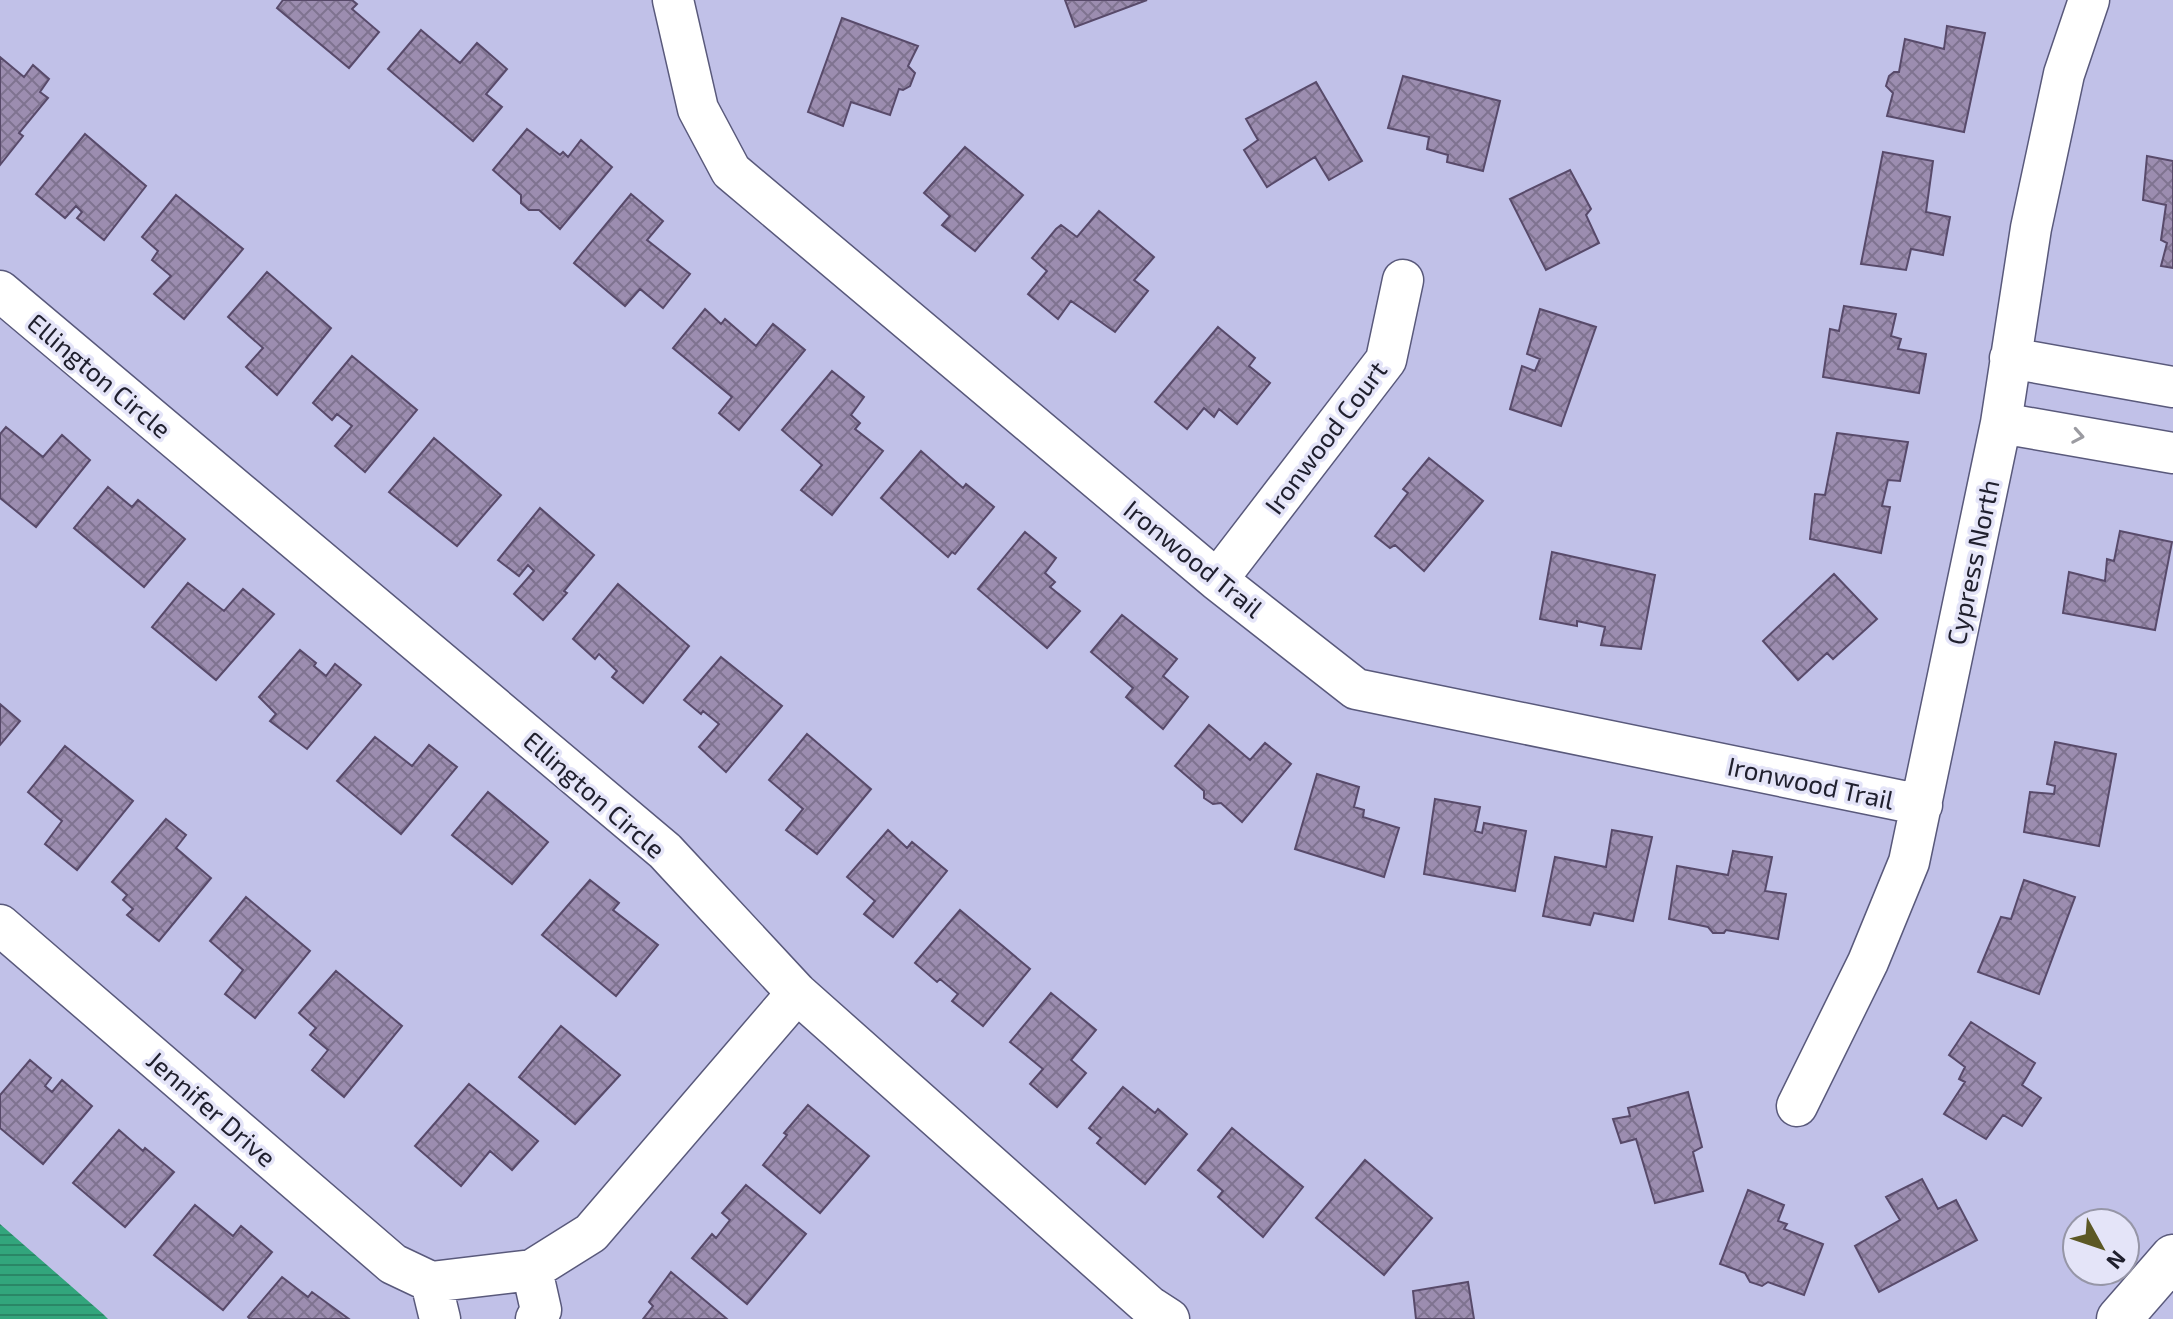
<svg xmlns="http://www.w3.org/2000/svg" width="2173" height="1319" viewBox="0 0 2173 1319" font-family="'Exo 2',sans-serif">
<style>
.water{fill:url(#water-rules)}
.building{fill:url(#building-cross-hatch);stroke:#584a6a;stroke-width:2}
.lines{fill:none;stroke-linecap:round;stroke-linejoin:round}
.street-casing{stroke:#59597b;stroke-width:43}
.secondary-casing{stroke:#59597b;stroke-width:47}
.street{stroke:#fff;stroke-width:40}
.secondary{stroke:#fff;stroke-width:44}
.oneway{stroke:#9b9ba1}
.labels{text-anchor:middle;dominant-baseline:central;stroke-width:7;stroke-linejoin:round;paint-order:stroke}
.street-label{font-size:26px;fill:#20202e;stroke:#e4e4f8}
</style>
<defs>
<pattern id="water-rules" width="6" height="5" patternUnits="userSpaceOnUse" patternTransform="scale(2)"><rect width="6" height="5" fill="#32a57c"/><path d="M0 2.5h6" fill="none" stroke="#2a8666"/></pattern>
<pattern id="building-cross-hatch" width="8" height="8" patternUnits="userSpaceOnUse" patternTransform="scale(2)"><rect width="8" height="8" fill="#9c8db0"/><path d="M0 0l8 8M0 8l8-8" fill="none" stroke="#7f7390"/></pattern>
</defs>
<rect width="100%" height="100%" fill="#c1c1e8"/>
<path class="water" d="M0,1224L103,1314L108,1319H0Z"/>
<path class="building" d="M283,0H352L357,4L352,9L379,32L349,68L277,8Z
M1065,0H1147L1075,27Z
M842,18L918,46L908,66L915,73L910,86L903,90L899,89L890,115L851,102L843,126L808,112Z
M1947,26L1985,33L1964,132L1887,116L1893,93L1886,86L1889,76L1894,72H1899L1905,39L1944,49Z
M421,30L460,63L477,43L507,69L486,94L502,107L473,141L388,69Z
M0,57L24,77L33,65L49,79L40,92L48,98L19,133L23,136L0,165Z
M1403,76L1500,101L1483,171L1447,162L1448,155L1427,149L1429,137L1388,128Z
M1316,82L1362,161L1329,180L1315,157L1267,187L1244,150L1258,140L1246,119Z
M527,129L560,155L563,152L568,157L581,140L612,167L560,229L539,210H529L521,203V195L493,170Z
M85,134L146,186L104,240L77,218L82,212L76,206L65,218L36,194Z
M965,147L1023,195L975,251L942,225L950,216L924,193Z
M1883,152L1933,161L1926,212L1950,217L1943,255L1911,249L1906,270L1861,264Z
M2147,156L2173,161V268L2161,266L2167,243L2161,240L2166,205L2143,200Z
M1570,170L1591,209L1586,215L1599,243L1546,270L1510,199Z
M631,194L663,221L647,240L690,274L663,308L640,289L625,306L574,263Z
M176,195L243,249L184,319L154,294L171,276L152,260L158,251L142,237Z
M1099,211L1154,257L1134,280L1148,291L1115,332L1071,301L1058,319L1028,294L1047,271L1032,258L1056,229L1061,225L1077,237Z
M267,272L331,328L277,395L246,367L263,348L228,317Z
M1844,306L1896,314L1891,336L1901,339L1898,349L1926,354L1919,393L1823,377L1830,329L1839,331Z
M705,309L721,324L725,319L756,346L773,324L805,350L739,430L719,413L732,397L673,348Z
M1540,309L1596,327L1561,426L1510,409L1522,366L1535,371L1540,359L1527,354Z
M1218,327L1255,358L1249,366L1270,383L1237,424L1219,409L1214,417L1204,408L1187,429L1155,402Z
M352,356L417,410L365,472L335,446L352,426L337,414L332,420L313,403Z
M832,371L864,397L851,415L860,423L855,429L883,451L832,515L801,490L822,465L782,430Z
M6,427L43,457L62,435L90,460L36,527L0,498V434Z
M1837,433L1908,442L1900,481L1888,480L1882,506L1890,507L1881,553L1810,539L1815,494L1825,495Z
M434,438L501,495L457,546L389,492Z
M921,451L963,488L966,484L994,507L955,554L952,552L948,557L881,498Z
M1429,458L1483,501L1424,571L1395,545L1390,548L1375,536L1408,493L1403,489Z
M108,487L132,507L138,500L185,539L144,587L74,528Z
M540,508L594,555L564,591L567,593L543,620L514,594L534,571L528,565L519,576L498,560Z
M2120,531L2172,542L2155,630L2063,613L2069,572L2105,581L2107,559L2114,561Z
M1025,532L1056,558L1045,573L1055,582L1050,587L1080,611L1047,648L978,589Z
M1552,552L1655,575L1641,649L1601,645L1605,627L1577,621V626L1540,619Z
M1834,574L1877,619L1833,659L1827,653L1798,680L1763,641Z
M188,583L224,611L243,589L274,614L216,680L152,627Z
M618,584L689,646L643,703L612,677L617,671L599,654L595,659L573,639Z
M1122,615L1177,659L1163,676L1188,697L1163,729L1126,697L1133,688L1091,652Z
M300,650L316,663L314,666L326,676L335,664L361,685L307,749L270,721L276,714L259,697Z
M721,657L782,706L726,772L699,747L719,724L703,711L701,714L684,700Z
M0,704L20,721L0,745Z
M1209,725L1250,760L1265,743L1291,764L1242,822L1221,803L1213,804L1204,798V791L1175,766Z
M807,734L871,789L817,854L786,830L803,809L769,780Z
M375,737L412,766L429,745L457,767L401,834L337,781Z
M2055,742L2116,754L2099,846L2024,832L2030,792L2054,794L2055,786L2047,784Z
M65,746L133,801L77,870L45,844L62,821L28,792Z
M1317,774L1359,787L1354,807L1364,810L1363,817L1399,828L1384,877L1295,849Z
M488,792L548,842L512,884L452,835Z
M1435,799L1480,807L1475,831L1482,833L1484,823L1526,831L1515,891L1424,874Z
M166,819L186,835L176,848L211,878L159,941L127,915L133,909L123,900L127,895L112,882Z
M888,830L907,848L912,842L947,871L893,937L864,914L875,901L847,877Z
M1612,830L1652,837L1633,921L1594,913L1590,925L1543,916L1555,857L1606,867Z
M1733,851L1772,857L1765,891L1786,894L1778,939L1726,930L1724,933H1713L1708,927L1669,919L1677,866L1728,875Z
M590,880L619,903L613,910L658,945L616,996L542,935Z
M2024,880L2075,897L2039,994L1978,972L2001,917L2011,919Z
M246,897L310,951L255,1018L225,994L243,970L210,941Z
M960,910L1030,969L983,1026L952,1001L958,994L940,979L937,982L915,963Z
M336,971L402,1026L344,1097L312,1070L328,1050L310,1035L316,1028L299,1013Z
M1051,993L1096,1030L1071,1060L1086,1073L1057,1107L1030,1084L1043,1069L1010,1042Z
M1971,1022L2035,1063L2022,1085L2041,1098L2022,1126L2003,1115L1986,1139L1944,1114L1965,1082L1959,1079L1965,1067L1949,1055Z
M561,1026L620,1075L575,1124L519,1077Z
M30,1060L51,1078L45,1086L52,1092L62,1080L92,1106L43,1164L0,1128V1095Z
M469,1084L538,1141L512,1170L490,1151L461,1186L415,1146Z
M1123,1087L1155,1113L1158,1109L1187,1134L1145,1184L1097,1143L1101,1138L1089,1128Z
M1688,1092L1702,1147L1693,1152L1703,1191L1655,1203L1636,1139L1621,1143L1613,1119L1630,1116L1628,1108Z
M808,1105L869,1156L820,1213L763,1165L787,1135L784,1133Z
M1232,1128L1303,1187L1263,1237L1218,1197L1223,1191L1198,1170Z
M119,1130L143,1151L145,1148L174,1172L125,1227L73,1183Z
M1365,1160L1432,1218L1384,1275L1316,1218Z
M1922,1179L1938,1209L1956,1200L1977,1240L1879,1292L1855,1246L1900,1220L1886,1197Z
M746,1185L806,1234L747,1304L692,1258L712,1234L716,1238L730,1220L722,1213Z
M1748,1190L1784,1205L1778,1221L1787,1224L1784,1229L1823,1244L1804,1295L1768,1282L1762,1286L1750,1282L1745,1273L1720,1264Z
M195,1205L233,1236L241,1226L272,1252L223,1310L154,1255Z
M671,1272L727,1319H643L653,1306L649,1302Z
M282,1277L308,1297L312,1292L349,1319H250L248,1317Z
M1468,1282L1474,1319H1416L1413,1291Z"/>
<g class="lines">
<defs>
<path id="street" d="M673,0L698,109L731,171L1217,580L1356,689L1922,805
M0,291L665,851L797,993L1149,1306L1169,1319
M2010,358L2173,387
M2001,423L2173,453
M1217,580L1386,360L1403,280
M0,925L393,1264L431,1282L532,1270L591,1233L797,993
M1797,1106L1868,962L1909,862L2001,423L2031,228L2064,74L2089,0
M532,1270L541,1310L536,1319
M431,1282L440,1319"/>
<path id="secondary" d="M2119,1319L2173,1257"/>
</defs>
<use href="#street" class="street-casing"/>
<use href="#secondary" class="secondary-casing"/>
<use href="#street" class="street"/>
<use href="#secondary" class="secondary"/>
</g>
<defs><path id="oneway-chevron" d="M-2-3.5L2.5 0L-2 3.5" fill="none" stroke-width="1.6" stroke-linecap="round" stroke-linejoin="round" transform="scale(2)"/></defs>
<use class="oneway" href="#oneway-chevron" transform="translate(2078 436) rotate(10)"/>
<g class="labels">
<g class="street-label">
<text transform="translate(100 375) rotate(40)">Ellington Circle</text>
<text transform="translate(1325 437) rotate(-53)">Ironwood Court</text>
<text transform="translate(1194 558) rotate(39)">Ironwood Trail</text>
<text transform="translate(1972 562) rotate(-78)">Cypress North</text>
<text transform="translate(1811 782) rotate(12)">Ironwood Trail</text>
<text transform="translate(595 794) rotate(41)">Ellington Circle</text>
<text transform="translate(212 1108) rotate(41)">Jennifer Drive</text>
</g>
</g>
<g transform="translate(2101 1247) rotate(130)"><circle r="38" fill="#e4e4f8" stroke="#9696a7" stroke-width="2"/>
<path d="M0-6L14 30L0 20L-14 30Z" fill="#5c5825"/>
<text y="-12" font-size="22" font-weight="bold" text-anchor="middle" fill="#20202e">N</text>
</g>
</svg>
